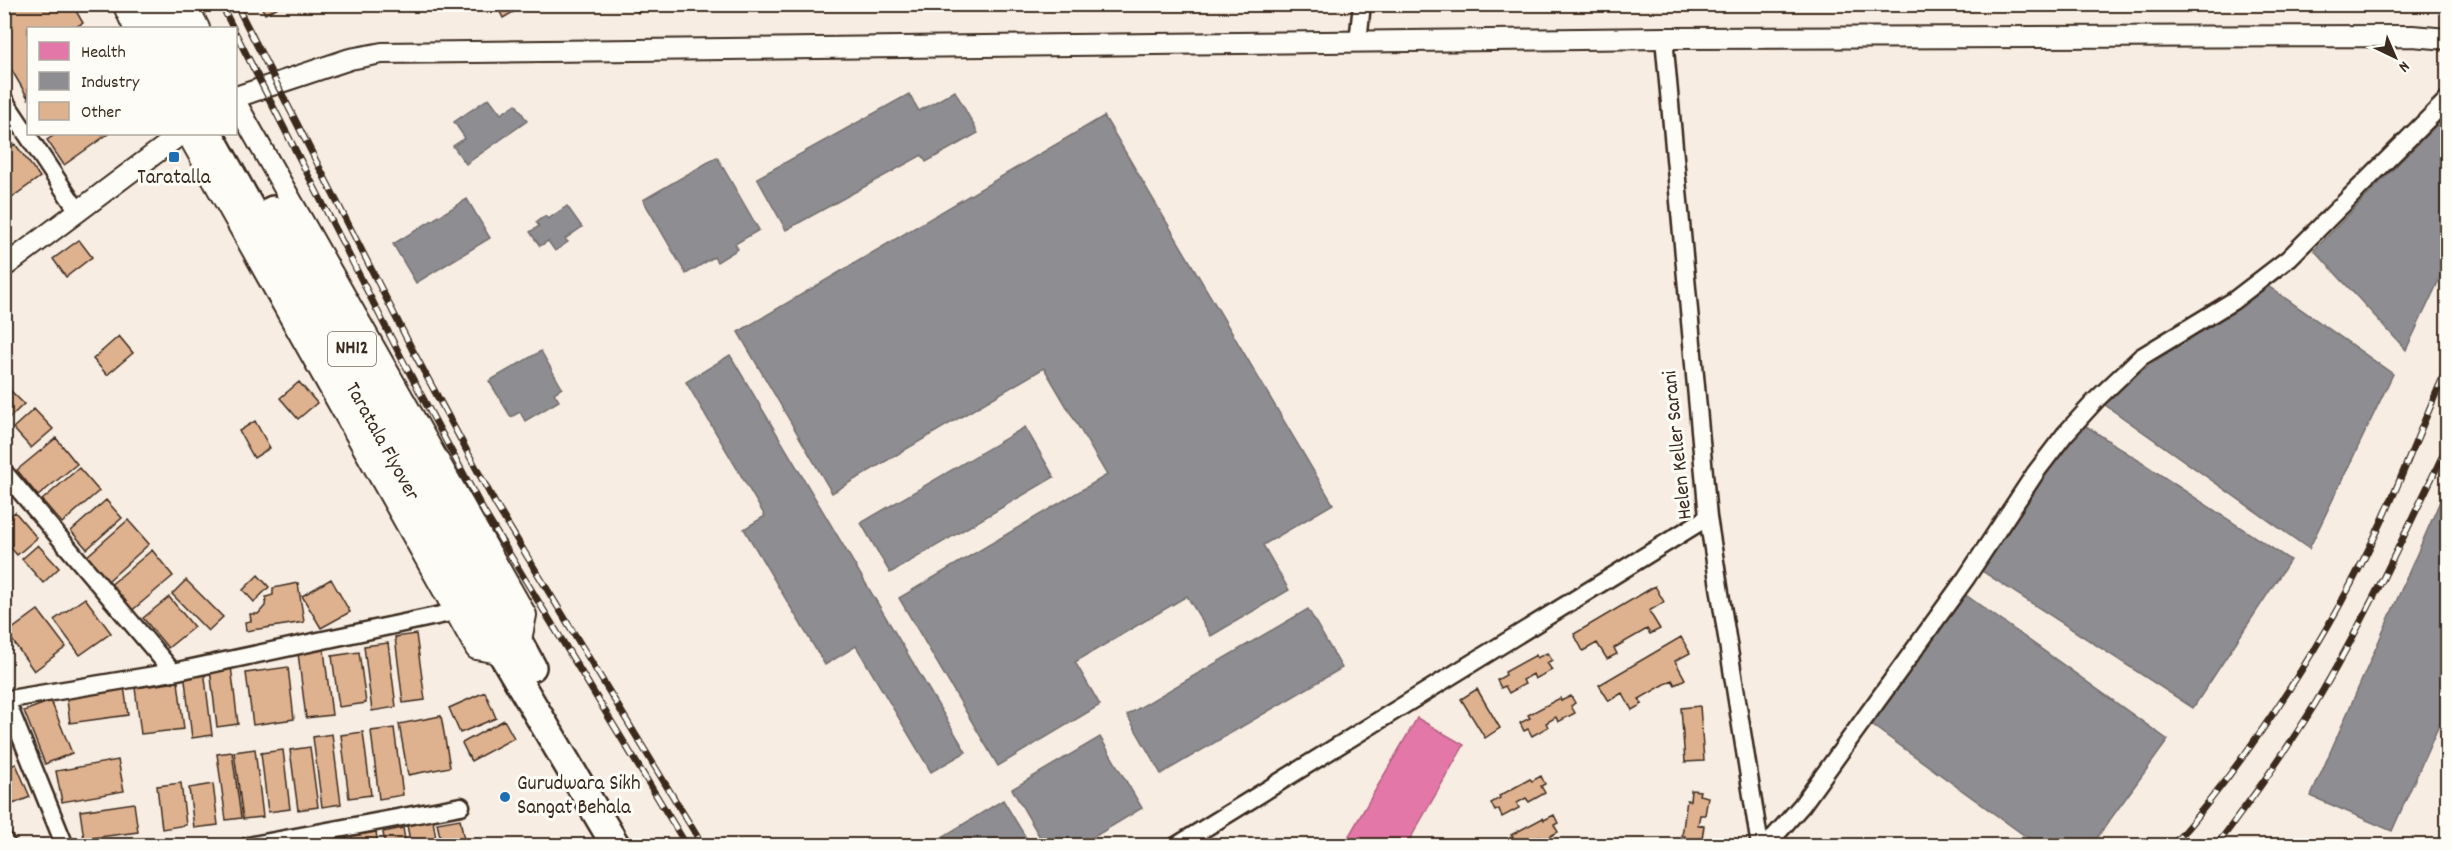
<svg xmlns="http://www.w3.org/2000/svg" width="2452" height="850" viewBox="0 0 2452 850" font-family="Dekko,sans-serif">
<style>
.health{fill:#e377a8;stroke:#b1607f;stroke-width:1.5}
.industry{fill:#8d8d92;stroke:#746f6f;stroke-width:1.5}
.building{fill:#deb18f;stroke:#3b2a1e;stroke-width:1.5}
.lines{fill:none;stroke-linecap:round;stroke-linejoin:round}
.minor-casing{stroke:#3b2a1e;stroke-width:21}
.tertiary-casing{stroke:#3b2a1e;stroke-width:24}
.trunk-casing{stroke:#3b2a1e;stroke-width:32}
.minor{stroke:#fdfcf7;stroke-width:16}
.tertiary{stroke:#fdfcf7;stroke-width:20}
.trunk{stroke:#fdfcf7;stroke-width:27}
.rail-casing{stroke:#3b2a1e;stroke-width:7}
.rail{stroke:#fdfcf7;stroke-width:4.5;stroke-dasharray:14;stroke-linecap:butt}
.poi-dot{fill:#1f6fb2;stroke:#fdfcf7;stroke-width:2}
.labels{text-anchor:middle;dominant-baseline:central;stroke-width:6;stroke-linejoin:round;paint-order:stroke}
.shield{fill:#fdfcf7;stroke:#75695f;stroke-width:1.5}
.shield-label{font-size:20px;font-weight:bold;fill:#3b2a1e}
.poi-label{font-size:21px;fill:#3b2a1e;stroke:#fdfcf7}
.street-label{font-size:21px;fill:#3b2a1e;stroke:#fdfcf7}
</style>
<rect width="100%" height="100%" fill="#f7ede2"/>
<filter id="ink" filterUnits="userSpaceOnUse"><feTurbulence type="fractalNoise" baseFrequency=".0167" numOctaves="2"/><feDisplacementMap in="SourceGraphic" scale="12" xChannelSelector="R" yChannelSelector="G"/><feConvolveMatrix kernelMatrix="1 2 1 2 8 2 1 2 1" color-interpolation-filters="sRGB"/></filter>
<g filter="url(#ink)">
<path class="health" d="M1417,718L1464,745L1406,846H1343Z"/>
<path class="industry" d="M955,91L978,133L926,162L922,155L786,230L757,178L909,94L919,111Z
M489,98L501,114L516,104L527,121L466,164L453,146L465,138L454,122Z
M2448,113V261L2406,350L2314,250Z
M1104,116L1333,504L1263,545L1289,590L1211,636L1187,596L1075,662L1100,705L998,766L899,598L1107,475L1044,368L832,493L738,332Z
M717,157L759,230L735,244L738,249L717,262L714,257L686,274L643,200Z
M467,199L490,238L416,283L393,244Z
M567,206L582,227L565,239L568,242L555,251L548,241L540,246L530,232L539,226L536,222L545,216L548,219Z
M2268,286L2393,374L2309,549L2098,400Z
M541,351L562,388L554,393L559,401L525,421L520,412L511,417L489,381Z
M730,355L966,752L931,772L856,646L825,665L744,529L765,516L686,382Z
M2080,422L2290,560L2193,708L1982,571Z
M1025,427L1054,477L890,573L861,523Z
M2441,499L2448,501V705L2392,831L2311,796Z
M1963,593L2168,740L2091,846H2039L1869,723Z
M1308,609L1342,668L1161,774L1127,715Z
M1100,737L1142,808L1079,846H1045L1012,789Z
M1003,800L1031,846H943L939,839Z"/>
<path class="building" d="M15,4H72L83,23L74,28H28V98L4,57V11Z
M260,4H284L265,14Z
M496,4H527L503,18Z
M634,4H654L638,13Z
M56,134H108L64,165L47,140Z
M15,144L40,177L11,198L4,190V151Z
M79,240L92,257L66,277L53,259Z
M119,336L133,353L107,375L93,359Z
M299,382L317,403L298,419L280,398Z
M4,384L24,404L4,423Z
M34,409L53,429L31,448L13,428Z
M255,421L270,448L254,458L239,431Z
M56,438L77,464L38,496L17,470Z
M79,468L99,491L62,523L42,500Z
M106,500L122,518L87,549L71,531Z
M15,512L37,538L17,555L4,540V521Z
M128,520L149,544L108,581L86,557Z
M38,545L59,568L43,583L22,559Z
M152,550L173,576L129,613L108,587Z
M258,575L269,587L254,602L243,590Z
M331,579L350,612L321,628L302,596Z
M186,580L223,617L208,631L172,594Z
M298,583L304,622L246,631L245,622L251,621L250,614H258L265,606L266,597L273,595V588Z
M1655,586L1664,602L1649,611L1660,629L1650,634L1647,629L1614,648L1617,654L1607,659L1597,643L1583,651L1574,634Z
M169,597L194,627L168,648L143,618Z
M85,598L111,633L80,655L54,620Z
M38,610L66,647L34,671L7,633Z
M416,634L425,700L403,703L395,637Z
M1681,637L1690,653L1675,661L1685,679L1675,685L1672,680L1639,699L1642,704L1632,710L1622,693L1609,701L1599,685Z
M388,643L396,707L372,711L364,646Z
M324,650L332,715L306,718L298,653Z
M359,652L366,703L339,707L332,656Z
M1547,653L1552,660L1547,663L1552,670L1535,679L1533,674L1523,680L1525,684L1509,693L1505,686L1501,688L1497,680L1506,675L1505,672L1536,655L1537,658Z
M231,666L238,724L217,727L210,669Z
M288,667L294,719L253,725L246,673Z
M204,670L212,735L192,738L184,672Z
M178,682L184,729L141,734L135,688Z
M124,686L128,715L70,723L66,693Z
M1477,689L1500,728L1485,738L1461,699Z
M485,692L496,718L460,733L449,708Z
M1571,696L1575,703L1571,706L1575,713L1558,722L1556,717L1546,723L1548,727L1532,736L1528,729L1524,731L1520,723L1530,718L1528,715L1560,698L1561,701Z
M51,701L72,753L45,764L24,711Z
M1700,706L1704,761L1685,762L1681,708Z
M441,716L450,767L408,775L399,724Z
M504,720L514,738L471,761L462,743Z
M394,728L403,795L379,799L371,731Z
M363,732L371,795L349,798L341,735Z
M332,734L341,804L322,807L313,737Z
M310,747L318,807L298,810L290,750Z
M255,749L263,817L243,819L234,752Z
M283,750L290,809L268,812L261,753Z
M232,752L241,818L226,820L217,754Z
M118,760L124,791L62,802L56,771Z
M16,764L30,797L8,806L4,798V768Z
M1541,776L1545,784L1541,786L1545,793L1529,802L1526,798L1517,803L1519,808L1502,817L1499,809L1495,811L1491,803L1500,798L1499,796L1530,779L1532,781Z
M181,783L186,825L162,829L157,786Z
M213,784L218,825L194,828L189,788Z
M1691,790L1700,791L1699,795L1708,797L1705,815H1700L1698,825L1704,826L1701,845L1683,846L1685,836H1682L1687,800L1690,801Z
M134,803L138,832L84,839L80,811Z
M1554,815L1558,823L1554,825L1558,832L1541,841L1539,837L1529,842L1531,846H1505L1503,842L1513,837L1511,835L1543,818L1544,820Z
M460,819L465,846H442L437,823Z
M433,820L437,846H411L407,825Z
M403,828L406,846H385L383,832Z
M376,832L378,846H354L352,836Z
M346,833L348,846H328L326,837Z"/>
<g class="lines">
<defs>
<path id="minor" d="M1664,38L1708,517L1760,846
M1358,42L1362,4
M4,100L78,211
M4,472L173,672
M4,700L173,672L455,612
M6,700L65,846
M4,840L7,846
M248,846L461,806
M1176,846L1708,517
M1766,846L1802,805L1966,578L2036,472L2065,434L2097,399L2141,357L2233,301L2289,258L2448,99"/>
<path id="tertiary" d="M123,4L134,28
M187,4L199,28
M236,97L350,59L382,53L1664,38L2412,36L2448,39
M236,103L526,615L520,645
M187,134L476,649L504,654
M4,267L181,134"/>
<path id="trunk" d="M143,4L155,28
M165,4L177,28
M209,134L449,564L616,846
M273,210L476,564L532,667"/>
</defs>
<use href="#minor" class="minor-casing"/>
<use href="#tertiary" class="tertiary-casing"/>
<use href="#trunk" class="trunk-casing"/>
<use href="#minor" class="minor"/>
<use href="#tertiary" class="tertiary"/>
<use href="#trunk" class="trunk"/>
<defs>
<path id="rail" d="M221,4L233,28
M236,4L413,351L496,505L703,846
M236,34L401,357L484,512L687,846
M2172,846C2253,753 2331,633 2382,521C2405,470 2425,417 2448,366
M2216,846C2251,800 2285,753 2315,704C2365,620 2406,532 2448,444"/>
</defs>
<use href="#rail" class="rail-casing"/>
<use href="#rail" class="rail"/>
</g>
</g>
<g class="poi-dot">
<rect x="168" y="151" width="12" height="12" rx="3"/>
<circle cx="505" cy="797" r="6"/>
</g>
<g class="labels">
<rect class="shield" x="328" y="332" width="48" height="34" rx="4.5"/>
<g class="shield-label">
<text x="352" y="349">NH12</text>
</g>
<g class="poi-label">
<text x="174" y="179">Taratalla</text>
<text x="517" y="785" text-anchor="start">Gurudwara Sikh<tspan x="517" dy="24">Sangat Behala</tspan></text>
</g>
<g class="street-label">
<text transform="translate(381 442) rotate(61)">Taratala Flyover</text>
<text transform="translate(1679 445) rotate(-96)">Helen Keller Sarani</text>
</g>
</g>
<rect width="2452" height="850" fill="none" stroke="#fdfcf7" stroke-width="24"/>
<rect x="12" y="12" width="2428" height="826" fill="none" stroke="#3b2a1e" stroke-width="2" filter="url(#ink)"/>
<rect x="27" y="27" width="210" height="108" fill="#fdfcf7" stroke="#afa8a0" stroke-width="1.5"/>
<rect x="39" y="42" width="30" height="18" fill="#e377a8" stroke="#afa8a0" stroke-width="1.5"/>
<text x="81" y="57" font-size="18" fill="#3b2a1e">Health</text>
<rect x="39" y="72" width="30" height="18" fill="#8d8d92" stroke="#afa8a0" stroke-width="1.5"/>
<text x="81" y="87" font-size="18" fill="#3b2a1e">Industry</text>
<rect x="39" y="102" width="30" height="18" fill="#deb18f" stroke="#afa8a0" stroke-width="1.5"/>
<text x="81" y="117" font-size="18" fill="#3b2a1e">Other</text>
<g transform="translate(2395 57) rotate(136)" stroke="#fdfcf7" stroke-width="4.5" paint-order="stroke">
<path d="M0-4.5L10 22L0 15L-10 22Z" fill="#3b2a1e"/>
<text y="-9" font-size="16" font-weight="bold" text-anchor="middle" fill="#3b2a1e">N</text>
</g>
</svg>
